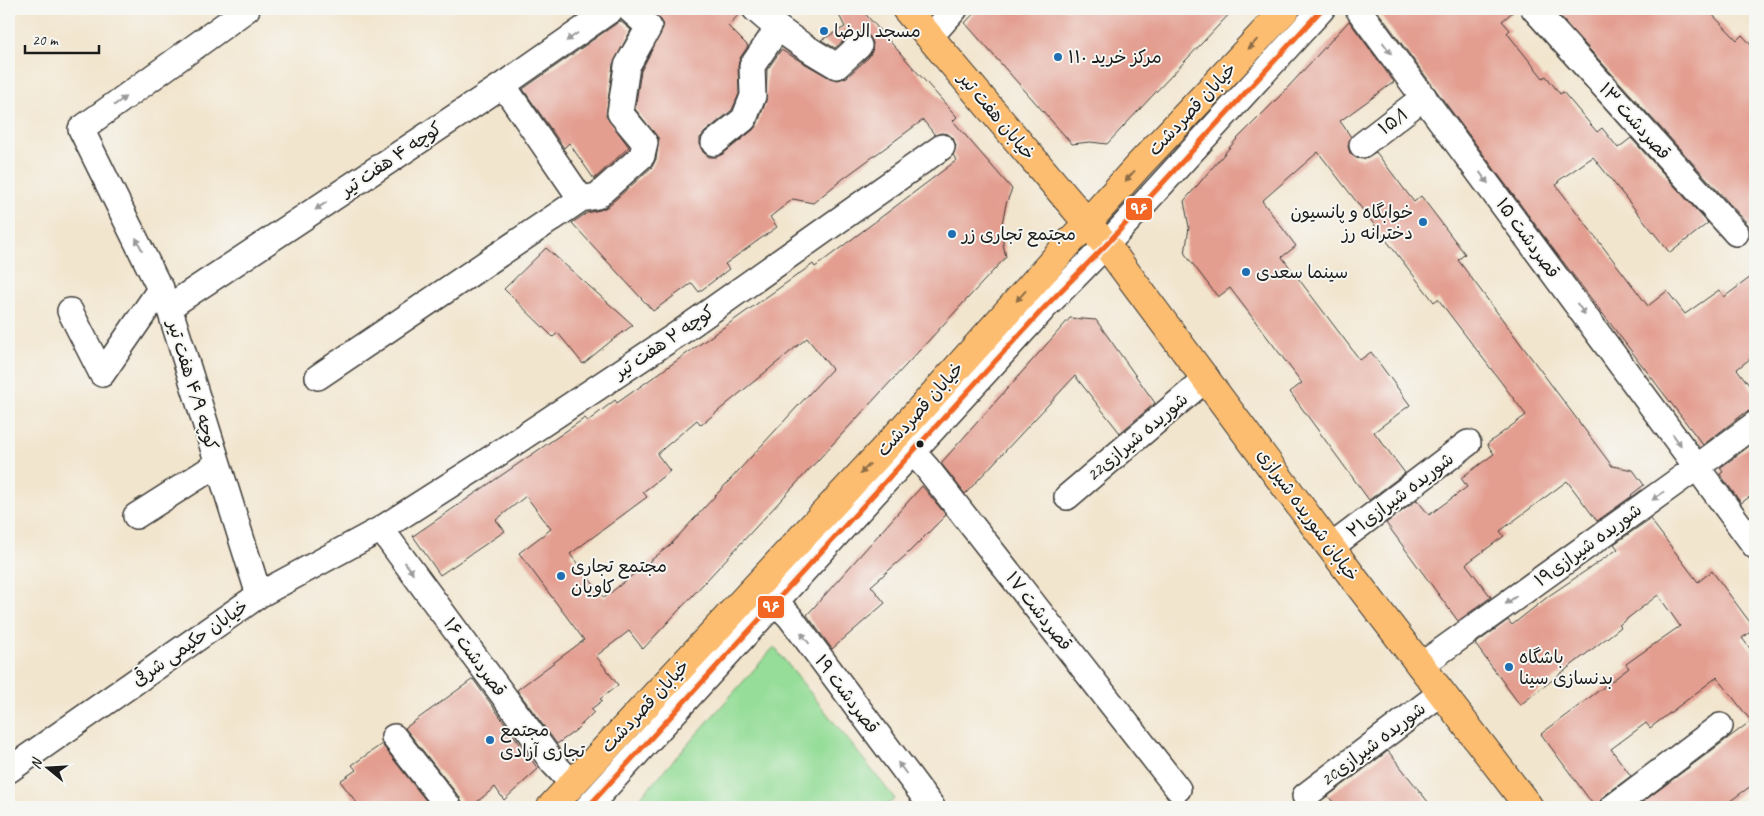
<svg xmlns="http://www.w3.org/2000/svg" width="1764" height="816" viewBox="0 0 1764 816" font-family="Caveat,'Playpen Sans Arabic',sans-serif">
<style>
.green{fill:#95dd98;stroke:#587c5a}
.building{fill:#e39e90;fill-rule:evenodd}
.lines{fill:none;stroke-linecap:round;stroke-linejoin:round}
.minor-casing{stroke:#3c3a37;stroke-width:28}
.major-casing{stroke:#3c3a37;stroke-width:30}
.minor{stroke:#fff;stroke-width:25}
.major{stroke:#fcbd6f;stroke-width:28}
.bus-1-casing{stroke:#f6f6f2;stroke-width:9}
.bus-1{stroke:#f26522;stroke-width:5}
.oneway{fill:#999}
.oneway2{fill:#8c6c46}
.poi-dot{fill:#1f6fb2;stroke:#f6f6f2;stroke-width:2}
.bus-dot{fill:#1c1c1c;stroke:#f6f6f2;stroke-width:2}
.labels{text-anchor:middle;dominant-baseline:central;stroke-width:4;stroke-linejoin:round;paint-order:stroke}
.poi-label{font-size:18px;fill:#1c1c1c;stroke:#f6f6f2;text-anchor:start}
.street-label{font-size:18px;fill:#1c1c1c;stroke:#f6f6f2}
.line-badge{stroke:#f6f6f2;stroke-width:2}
.badge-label{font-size:14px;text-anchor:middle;font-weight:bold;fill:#fff}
</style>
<rect width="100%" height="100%" fill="#f6f6f2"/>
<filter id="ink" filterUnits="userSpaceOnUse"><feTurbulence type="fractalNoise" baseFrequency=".02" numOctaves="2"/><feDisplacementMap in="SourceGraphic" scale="10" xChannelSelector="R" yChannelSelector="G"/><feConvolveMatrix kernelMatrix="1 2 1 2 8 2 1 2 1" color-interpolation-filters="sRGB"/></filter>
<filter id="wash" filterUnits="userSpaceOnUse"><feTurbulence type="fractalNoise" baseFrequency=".0096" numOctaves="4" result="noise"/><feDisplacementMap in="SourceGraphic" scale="20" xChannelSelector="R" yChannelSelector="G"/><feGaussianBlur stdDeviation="1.12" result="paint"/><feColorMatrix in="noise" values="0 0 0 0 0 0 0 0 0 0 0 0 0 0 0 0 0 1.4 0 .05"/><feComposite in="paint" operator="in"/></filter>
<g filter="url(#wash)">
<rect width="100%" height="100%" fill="#f2e5ce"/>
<path class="green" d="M774,647L895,799L884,807H645L639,799Z"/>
<g id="blocks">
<path class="building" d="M650,9H741V12L728,26L748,46L740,58L738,66L739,94L732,110L705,132L700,138V146L703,152L709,157H716L723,154L753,130L757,125L766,101L767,70L781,50L830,78L838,80L847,77L869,57L872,51L873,43L870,37L864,33L856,32L850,35L835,48L821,40L845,27L836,9H861L957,117L953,121L1012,189L1006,204L1002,224L1003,244L1006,257L643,649L629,631L596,656L618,685L600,699L602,701L591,709L594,712L575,731L557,744L517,690L584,640L519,553L551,529L526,496L496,520L505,531L440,575L413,536L585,418L588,421L615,400L617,403L813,264L815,267L957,160L953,155L956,146L953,138L948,134L941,133L935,135L923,120L844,178L813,203L793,199L770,217L777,227L725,264L729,269L699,292L692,283L653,311L572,223L587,213L600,210L607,207L652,167L656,159L659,139L635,109L641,71L663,28L662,21ZM807,338L832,369L670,545L604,598L570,554L647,497L643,492L670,471L657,454L697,420L701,425Z
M978,9H1234L1107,144L1090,142L1072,144L965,23Z
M1376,9H1516L1502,21L1510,30L1507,33L1543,78L1546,76L1560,94L1563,92L1597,132L1602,128L1618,148L1631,138L1708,223L1670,253L1593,157L1558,181L1559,183L1556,185L1648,306L1667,291L1685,314L1719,290L1724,297L1755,274V355L1737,369L1755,393V410L1746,412L1703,445L1554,250Z
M1553,9H1707L1737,40L1742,35L1755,49V235L1747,223Z
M620,21L631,30L613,64L606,116L629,147L594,179L569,143L564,148L523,89Z
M1349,21L1394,82L1340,121L1351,137L1348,146L1350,153L1356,158L1363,159L1376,152L1414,202L1421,196L1465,254L1458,260L1612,466L1633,470L1644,485L1631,495L1632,496L1597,521L1567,481L1500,531L1504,536L1466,564L1491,597L1458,621L1386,523L1417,500L1429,515L1467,487L1461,478L1494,454L1487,444L1526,415L1438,299L1434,302L1318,152L1262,201L1296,246L1282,257L1360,360L1371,352L1410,405L1374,432L1405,473L1369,500L1290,392L1302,383L1230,288L1218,297L1185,254L1189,227L1184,201L1236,140L1277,99Z
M546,248L633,325L611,341L583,364L558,333L553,337L504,289Z
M1070,318L1096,320L1155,403L1120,433L1075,376L965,494L941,463Z
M1755,442V493L1741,503L1720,474L1723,472L1720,468Z
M922,486L946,515L906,555L871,586L885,603L832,649L807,615Z
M1650,519L1698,582L1712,571L1755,629L1742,638L1755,655V783L1722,807H1636L1751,721L1717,677L1650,728L1646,723L1611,749L1631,776L1604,796L1600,801L1599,807H1595L1541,734L1629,668L1626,664L1680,626L1658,595L1619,625L1621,627L1520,705L1475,644L1508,620L1512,625L1550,595L1618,549L1614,544Z
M473,679L538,769L504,800L495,787L471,807H463L460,798L405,728Z
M382,744L383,746L431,807H360L340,781L356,770L352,765Z
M1388,751L1432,807H1337L1328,796Z"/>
</g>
</g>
<g filter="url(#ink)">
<use href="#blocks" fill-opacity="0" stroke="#3c3a37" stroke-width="1"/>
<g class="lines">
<defs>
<path id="minor" d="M247,9L81,129L169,307L259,595
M755,9C780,32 807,49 837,66L859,46
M1358,9L1755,546
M1534,9L1736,233
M930,37L955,9
M503,85L581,199
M714,143L744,119L753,96L752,66L778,28
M1362,145L1424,97
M169,307L503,85L612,9
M70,311L102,374L161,288
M318,377L581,199L597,196L642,156L645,143L620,113L627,66L649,27L629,9
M902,440L927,468L1178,789
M1067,497L1207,378
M136,516L218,464
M381,529L553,763L573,784
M1331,547L1468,443
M764,590L790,617L932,807
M1420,666L1697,467L1755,424
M394,737L449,807
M9,770L259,595L381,529L478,467L678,334L942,147
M1305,796L1441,693
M588,807L1044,308L1106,245L1322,9
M1613,807L1720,726"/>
<path id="major" d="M906,9L1106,245L1355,580L1529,807
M551,807L897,435L1138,166L1286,9"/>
</defs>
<use href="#minor" class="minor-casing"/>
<use href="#major" class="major-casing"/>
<use href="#minor" class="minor"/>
<use href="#major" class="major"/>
<defs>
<path id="bus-1" d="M588,807L1044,308L1106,245L1322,9"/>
</defs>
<use href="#bus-1" class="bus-1-casing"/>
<use href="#bus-1" class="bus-1"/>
</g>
<defs><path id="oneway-solid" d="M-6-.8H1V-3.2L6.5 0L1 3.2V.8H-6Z" transform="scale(1.25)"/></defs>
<g class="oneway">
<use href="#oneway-solid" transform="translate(572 37) rotate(145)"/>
<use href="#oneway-solid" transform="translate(1387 48) rotate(53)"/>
<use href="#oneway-solid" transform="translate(120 101) rotate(-36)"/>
<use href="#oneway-solid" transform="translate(1484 178) rotate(54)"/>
<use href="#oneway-solid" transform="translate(321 206) rotate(146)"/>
<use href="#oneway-solid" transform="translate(139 244) rotate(-117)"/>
<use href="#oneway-solid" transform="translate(1581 309) rotate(54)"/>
<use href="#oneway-solid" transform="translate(1677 440) rotate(54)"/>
<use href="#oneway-solid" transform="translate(1658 496) rotate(144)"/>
<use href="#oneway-solid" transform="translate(409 568) rotate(54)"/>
<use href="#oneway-solid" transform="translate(1511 600) rotate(144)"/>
<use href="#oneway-solid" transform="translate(805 638) rotate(-127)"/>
<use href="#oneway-solid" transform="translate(902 768) rotate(-127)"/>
</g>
<g class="oneway2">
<use href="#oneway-solid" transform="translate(1253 44) rotate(133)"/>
<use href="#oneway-solid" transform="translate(1130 176) rotate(132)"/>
<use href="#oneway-solid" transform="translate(1021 296) rotate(132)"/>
<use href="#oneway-solid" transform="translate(865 469) rotate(133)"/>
</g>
</g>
<g class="poi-dot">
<circle cx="824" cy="31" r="5"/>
<circle cx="1058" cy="57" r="5"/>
<circle cx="1423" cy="222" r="5"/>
<circle cx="952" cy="234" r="5"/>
<circle cx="1246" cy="272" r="5"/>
<circle cx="561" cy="576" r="5"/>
<circle cx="1509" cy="667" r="5"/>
<circle cx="490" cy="740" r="5"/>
</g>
<circle class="bus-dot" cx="920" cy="444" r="4.5"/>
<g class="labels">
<g class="poi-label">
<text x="834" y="31">مسجد الرضا</text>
<text x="1068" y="57">مرکز خرید ۱۱۰</text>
<text x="1413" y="212" text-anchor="end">خوابگاه و پانسیون<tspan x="1413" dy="21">دخترانه رز</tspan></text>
<text x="962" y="234">مجتمع تجاری زر</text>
<text x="1256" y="272">سینما سعدی</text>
<text x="571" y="566">مجتمع تجاری<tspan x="571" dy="21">کاویان</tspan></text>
<text x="1519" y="657">باشگاه<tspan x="1519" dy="21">بدنسازی سینا</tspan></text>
<text x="500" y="730">مجتمع<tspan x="500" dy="21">تجاری آزادی</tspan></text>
</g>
<g class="street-label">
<text transform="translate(1192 109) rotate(-47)">خیابان قصردشت</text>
<text transform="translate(997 116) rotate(50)">خیابان هفت تیر</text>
<text transform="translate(1393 121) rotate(-37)">۱۵/۱</text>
<text transform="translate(1635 121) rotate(48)">قصردشت ۱۳</text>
<text transform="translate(391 159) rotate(-34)">کوچه ۴ هفت تیر</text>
<text transform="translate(1528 238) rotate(54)">قصردشت ۱۵</text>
<text transform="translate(664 342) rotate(-34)">کوچه ۲ هفت تیر</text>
<text transform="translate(193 385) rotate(73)">کوچه ۴/۹ هفت تیر</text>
<text transform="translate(920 409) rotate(-48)">خیابان قصردشت</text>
<text transform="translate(1137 437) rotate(-40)">22شوریده شیرازی</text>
<text transform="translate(1400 495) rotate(-37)">شوریده شیرازی۲۱</text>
<text transform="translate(1308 515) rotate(54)">خیابان شوریده شیرازی</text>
<text transform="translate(1588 545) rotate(-36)">شوریده شیرازی۱۹</text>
<text transform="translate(1039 611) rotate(52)">قصردشت ۱۷</text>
<text transform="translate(190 643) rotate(-35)">خیابان حکیمی شرقی</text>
<text transform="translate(475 657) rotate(54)">قصردشت ۱۶</text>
<text transform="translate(847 694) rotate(53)">قصردشت ۱۹</text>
<text transform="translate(645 706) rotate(-47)">خیابان قصردشت</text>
<text transform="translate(1373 744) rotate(-37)">20شوریده شیرازی</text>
</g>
</g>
<g class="line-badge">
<rect x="1125" y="197" width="28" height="24" rx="5" fill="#f26522"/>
<rect x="757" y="595" width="28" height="24" rx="5" fill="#f26522"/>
</g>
<g class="badge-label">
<text x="1139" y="214">۹۶</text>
<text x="771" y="612">۹۶</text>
</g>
<rect width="1764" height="816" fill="none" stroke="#f6f6f2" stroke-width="30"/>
<g transform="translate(48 768) rotate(288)" stroke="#f6f6f2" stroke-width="4" paint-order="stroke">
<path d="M0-4L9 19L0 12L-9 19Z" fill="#1c1c1c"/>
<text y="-8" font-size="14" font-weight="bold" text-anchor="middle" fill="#1c1c1c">N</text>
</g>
<path d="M25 45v8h74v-8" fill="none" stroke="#1c1c1c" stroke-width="2.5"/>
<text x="32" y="45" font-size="15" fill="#1c1c1c" stroke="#f6f6f2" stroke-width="4" paint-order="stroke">20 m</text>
</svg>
